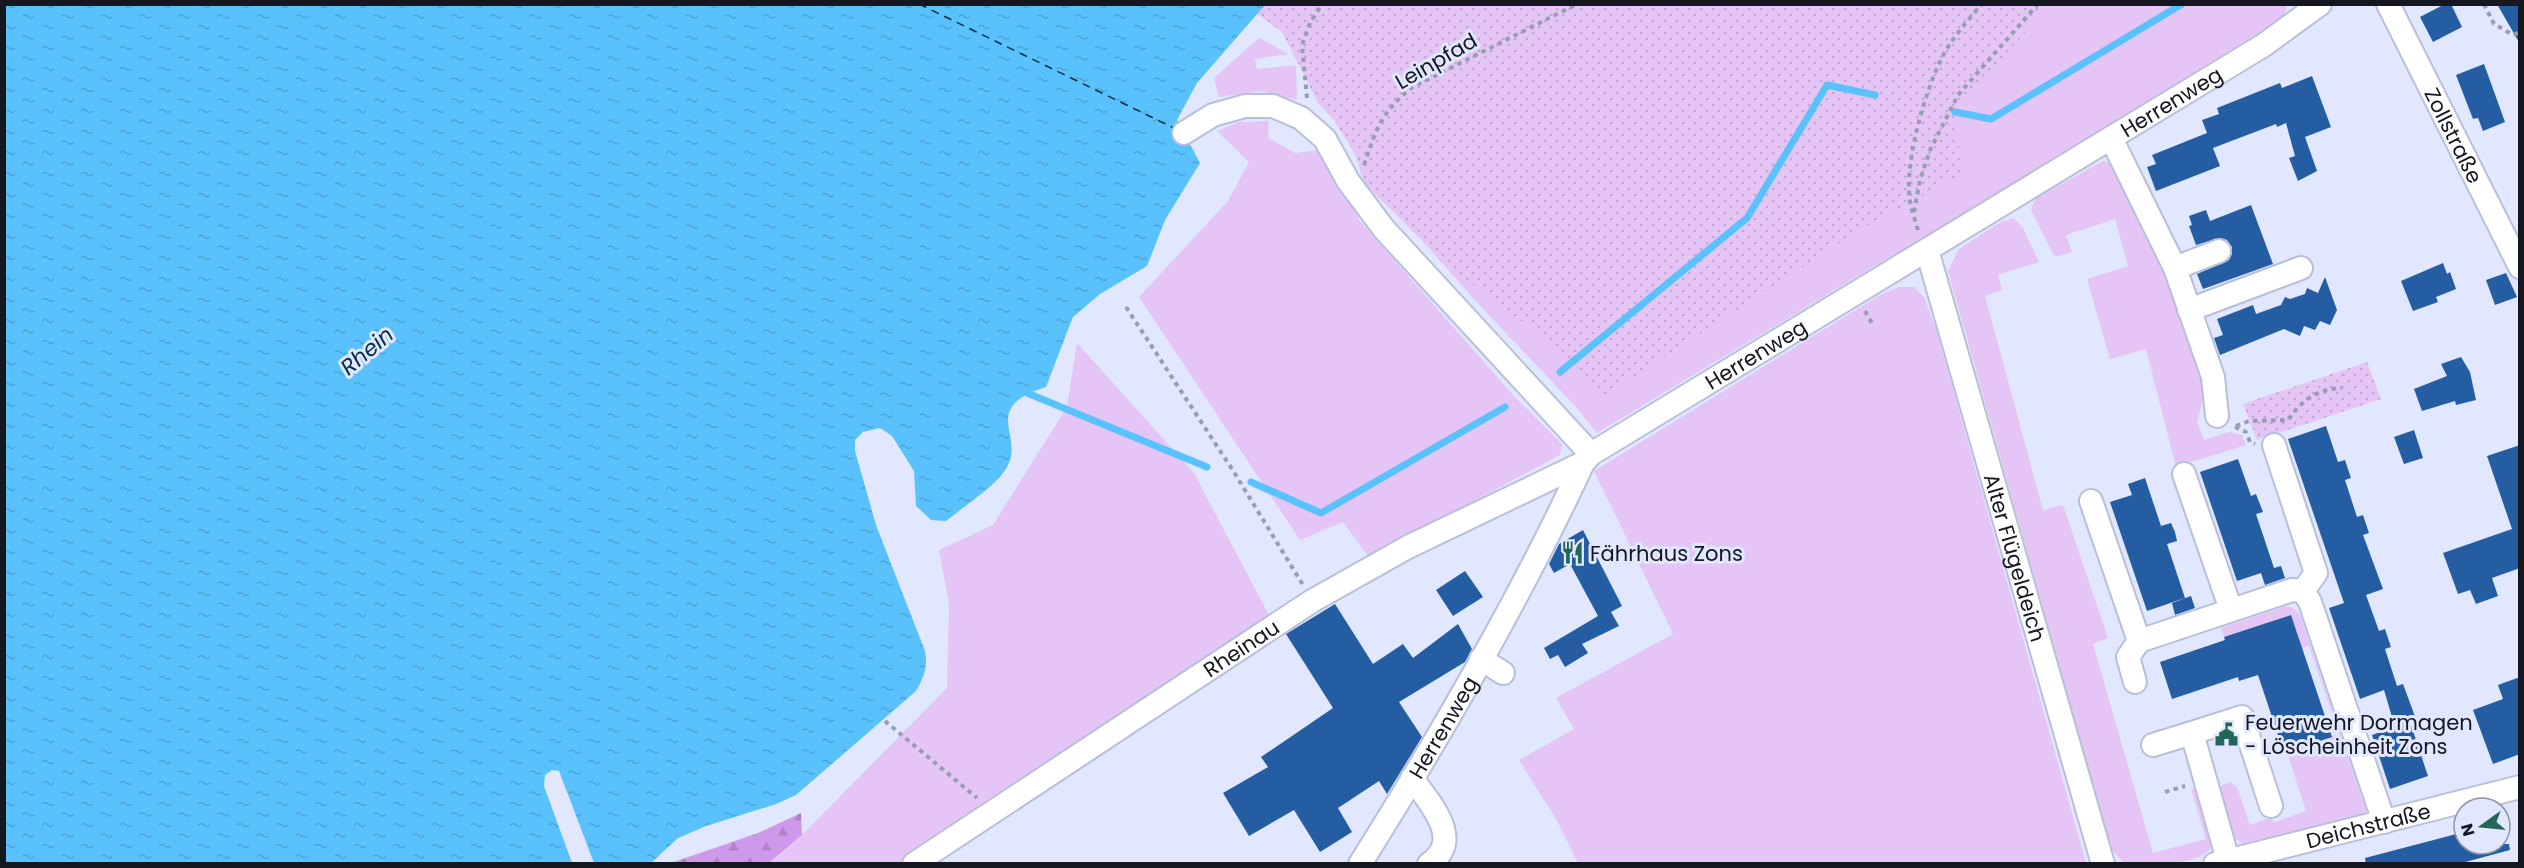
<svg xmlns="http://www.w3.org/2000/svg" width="2524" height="868" viewBox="0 0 2524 868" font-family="Poppins,sans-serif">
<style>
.grass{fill:#e4c5f5}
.forest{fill:url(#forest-firs)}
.park{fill:url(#park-dots)}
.water{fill:url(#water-ripples)}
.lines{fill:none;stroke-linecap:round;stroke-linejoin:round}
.stream{stroke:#59c1fb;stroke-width:7}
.ferry{stroke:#003046;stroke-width:1.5;stroke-dasharray:8 6;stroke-linecap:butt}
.building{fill:#245da2}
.minor-casing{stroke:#b8bfda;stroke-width:26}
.path{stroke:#989daf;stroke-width:4;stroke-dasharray:4.5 4.5;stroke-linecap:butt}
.minor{stroke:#fff;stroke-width:22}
.labels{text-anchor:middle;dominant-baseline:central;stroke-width:6;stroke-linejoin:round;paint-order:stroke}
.street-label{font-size:21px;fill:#141620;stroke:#e1e7fe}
.poi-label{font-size:21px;fill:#141620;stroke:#e1e7fe;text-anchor:start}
.water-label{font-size:22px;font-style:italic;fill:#003046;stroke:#e1e7fe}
</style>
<defs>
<pattern id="forest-firs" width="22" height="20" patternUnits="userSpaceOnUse" patternTransform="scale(1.5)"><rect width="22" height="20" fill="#cf99eb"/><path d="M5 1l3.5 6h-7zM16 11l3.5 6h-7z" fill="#b183c9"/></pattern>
<pattern id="park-dots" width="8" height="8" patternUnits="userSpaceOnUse" patternTransform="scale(1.5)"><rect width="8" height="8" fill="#e4c5f5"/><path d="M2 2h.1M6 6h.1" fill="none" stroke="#c3a8d2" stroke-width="1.8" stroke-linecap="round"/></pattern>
<pattern id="water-ripples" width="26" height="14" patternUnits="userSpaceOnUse" patternTransform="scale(1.5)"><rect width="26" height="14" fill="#59c1fb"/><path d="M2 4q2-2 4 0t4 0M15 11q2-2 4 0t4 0" fill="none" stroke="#4da5d7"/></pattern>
</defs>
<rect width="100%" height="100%" fill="#e1e7fe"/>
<path class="grass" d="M1589,5H2287L2284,17L1958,219L1881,262L1597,433L1576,407L1471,296L1384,197Z
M1259,38L1289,54L1255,59L1257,69L1296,65L1297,100L1262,91L1219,97L1214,78Z
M1269,121L1268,138L1295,153L1320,150L1360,221L1513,395L1562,444L1560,455L1369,557L1343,522L1300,540L1139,297L1228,201L1249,162L1217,131L1239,122Z
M2103,161L2113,163L2154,239L2208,377L2197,423L2204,440L2229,432L2242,435L2246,445L2176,467L2146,349L2110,359L2087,279L2128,266L2115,219L2066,235L2072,252L2055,257L2031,210L2035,199Z
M2013,218L2022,226L2039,262L1998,275L2002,290L1985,296L2043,510L2063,505L2108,638L2093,644L2153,853L2206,839L2191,789L2198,787L2212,845C2203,868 2147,863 2124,863L2111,849L1948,271L1959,249L2001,222Z
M1898,287H1914L1924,297L1936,329L2086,863H1578L1556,819L1519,760L1574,729L1556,698L1673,634L1594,471L1880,295Z
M1077,343L1194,473L1270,617L1073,746L901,863L769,864L802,835L947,688L949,604L939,550L993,525L1067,407Z
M2286,606L2293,608L2300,615L2366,810L2365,816L2253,845L2243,844L2233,837L2220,792L2221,786L2231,782L2237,787L2250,825L2269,818L2275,822L2306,811L2287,752L2339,734L2309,646L2302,648L2291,615L2224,637L2221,628Z"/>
<path class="forest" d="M801,813L802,835L769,863H671L758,833Z"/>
<path class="park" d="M1263,4L2049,5L1959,108L1957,122L1961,174L1855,233L1605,396L1555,346L1449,267L1364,183L1356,156L1334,120L1318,103L1282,32L1256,13Z
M2367,362L2381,399L2257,440L2243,404Z"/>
<path class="water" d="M5,5H1265L1197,83L1177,120L1200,163L1165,220L1147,266L1100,294L1073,317L1046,387C975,409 1031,438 1003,473C993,487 961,509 946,521L931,520L916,506L914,471L892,436L880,428L863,432L855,440V451L876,525L925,651C928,667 924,677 916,691L796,795L776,804L706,826L678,838L651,863H594L559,771L552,770L545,775L544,786L572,863L5,864Z"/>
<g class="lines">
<path class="stream" d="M1955,112L1991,119L2182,4
M1560,372L1747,218L1827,85L1875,95
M1022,388L1027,393L1207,467
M1251,482L1321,513L1505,407"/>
<path class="ferry" d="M919,4L1176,129"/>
</g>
<path class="building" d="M2445,4H2451L2462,27L2433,42L2420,17Z
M2497,4H2520V44Z
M2484,64L2505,122L2483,131L2478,118L2473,119L2456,75Z
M2312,76L2331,127L2305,137L2317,171L2298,181L2289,158L2295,156L2286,123L2277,127L2276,124L2213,148L2220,166L2156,191L2147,167L2156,164L2152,155L2207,133L2202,120L2219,114L2217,108L2280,83L2282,88Z
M2251,205L2273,264L2203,289L2197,274L2229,260L2232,254V247L2227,240L2220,238L2196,245L2189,226L2192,225L2189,216L2206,210L2210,221Z
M2443,263L2447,274L2450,272L2456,289L2436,297L2438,302L2413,311L2401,281Z
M2506,273L2517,297L2495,305L2486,280Z
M2325,277L2337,310L2330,325L2320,321L2315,330L2304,326L2300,336L2284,329L2220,355L2214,338L2223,335L2217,319L2253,305L2256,314L2281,305L2285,297L2290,299L2305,294L2307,288L2318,293Z
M2461,357L2470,372L2476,400L2456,405L2455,401L2422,411L2414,389L2447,376L2441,364Z
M2326,426L2338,462L2345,460L2351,478L2345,480L2357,517L2363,515L2369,533L2363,535L2383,589L2366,595L2379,631L2385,629L2391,647L2385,649L2397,686L2403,684L2413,711L2416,720L2410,722L2428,776L2390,789L2372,735L2395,727L2384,690L2360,699L2329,608L2344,603L2288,439Z
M2414,430L2423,458L2404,464L2394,437Z
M2520,445V568L2492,578L2498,596L2476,604L2470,590L2458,594L2443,553L2512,529L2487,456Z
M2238,459L2251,496L2256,494L2263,512L2256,514L2274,568L2281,566L2285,578L2265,585L2261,573L2237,581L2200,472Z
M2145,478L2161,526L2171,523L2175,532L2177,541L2167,544L2185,598L2147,611L2110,502L2132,495L2128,484Z
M1583,530L1622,606L1611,612L1619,626L1582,644L1588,653L1565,667L1558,655L1550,659L1544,648L1598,616L1570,564L1554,573L1549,564L1559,544Z
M1465,571L1483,597L1453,616L1436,590Z
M2191,596L2195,608L2175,615L2172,603Z
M1335,604L1373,664L1403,644L1413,658L1458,624L1472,649L1465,662L1399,702L1422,737L1387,794L1379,781L1338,808L1352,832L1320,852L1294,810L1249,836L1223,793L1268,767L1261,757L1333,708L1286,634Z
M2291,615L2332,737L2284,753L2258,675L2239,681L2238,677L2172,699L2160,662L2225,640L2224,637Z
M2520,677V754L2493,764L2473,710L2503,699L2498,685Z
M2464,832V844H2509L2510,850L2458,864H2366L2365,858Z"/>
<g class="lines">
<defs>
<g id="minor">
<path id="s1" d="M2388,4L2520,267"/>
<path d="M1184,133L1213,115L1245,106H1273L1301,118L1325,139L1348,181L1384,229L1591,454"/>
<path d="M2111,138L2175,268L2213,377L2217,416"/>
<path id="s2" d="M1927,250L2103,864"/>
<path d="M2175,268L2219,251"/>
<path d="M2189,310L2301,268"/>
<path d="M2274,445L2316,573L2303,591"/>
<path d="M2184,474L2231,610"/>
<path d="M2091,501L2139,641L2292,590L2303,591L2310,602L2384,822"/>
<path d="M1481,659L1503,673"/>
<path d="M2135,682L2128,657L2139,641"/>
<path d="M2192,733L2242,717L2271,806"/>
<path d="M2153,745L2192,733L2228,860"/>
<path d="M1412,778C1429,803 1465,839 1429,864"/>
<path id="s3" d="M914,864L1312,601L1408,547L1583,463"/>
<path id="s4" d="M1360,864C1441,735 1519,601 1583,463L1591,454L2264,45L2320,4"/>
<path id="s5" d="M2215,864L2520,787"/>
</g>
</defs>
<use href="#minor" class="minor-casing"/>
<path class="path" d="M2484,4L2494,24L2513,35L2520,32
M1307,98L1302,45L1310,23L1322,4
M1364,165C1376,129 1381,113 1411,88L1577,4
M1914,212L1920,180L1930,150L1958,95L2038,4
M1918,230C1914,217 1909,203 1909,190C1907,153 1929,74 1950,44C1959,30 1971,17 1982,4
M1126,307L1232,469L1303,585
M1865,311L1873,325
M2236,426L2249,421L2288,420C2302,400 2317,389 2342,388
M2235,427L2246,432L2250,442L2255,444
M885,721L977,798
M2165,792L2185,786"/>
<use href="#minor" class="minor"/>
</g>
<defs>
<symbol id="restaurant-bare" viewBox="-9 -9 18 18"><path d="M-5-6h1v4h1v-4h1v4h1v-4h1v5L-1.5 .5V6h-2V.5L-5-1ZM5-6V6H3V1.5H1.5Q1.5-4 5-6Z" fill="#216659" stroke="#e1e7fe" stroke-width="2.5" paint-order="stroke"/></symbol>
<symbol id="civic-bare" viewBox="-9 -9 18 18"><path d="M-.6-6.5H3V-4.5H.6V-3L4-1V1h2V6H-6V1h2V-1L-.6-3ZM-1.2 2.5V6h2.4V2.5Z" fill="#216659" stroke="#e1e7fe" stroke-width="2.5" paint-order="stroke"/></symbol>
</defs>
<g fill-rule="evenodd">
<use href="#restaurant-bare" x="1556" y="536" width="33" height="33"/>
<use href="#civic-bare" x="2210" y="718" width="33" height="33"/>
</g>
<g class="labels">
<g class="street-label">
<text transform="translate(1436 61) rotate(-30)">Leinpfad</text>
<text stroke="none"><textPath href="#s4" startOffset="1150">Herrenweg</textPath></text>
<text stroke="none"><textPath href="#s1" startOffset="147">Zollstraße</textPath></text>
<text stroke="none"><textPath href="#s4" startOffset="664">Herrenweg</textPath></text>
<text stroke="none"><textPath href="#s2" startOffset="320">Alter Flügeldeich</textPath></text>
<text stroke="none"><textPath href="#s3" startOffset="392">Rheinau</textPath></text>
<text stroke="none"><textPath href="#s4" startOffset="160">Herrenweg</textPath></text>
<text stroke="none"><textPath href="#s5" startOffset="158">Deichstraße</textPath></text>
</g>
<g class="poi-label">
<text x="1590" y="553">Fährhaus Zons</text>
<text x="2245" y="722">Feuerwehr Dormagen<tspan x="2245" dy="24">- Löscheinheit Zons</tspan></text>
</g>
<g class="water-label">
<text transform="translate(367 351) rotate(-40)">Rhein</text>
</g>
</g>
<rect width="2524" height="868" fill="none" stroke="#141620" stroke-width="12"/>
<g transform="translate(2482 826) rotate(255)"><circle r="28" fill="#e1e7fe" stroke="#8f93a5" stroke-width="1.5"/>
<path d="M0-4.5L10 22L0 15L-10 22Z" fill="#216659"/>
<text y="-9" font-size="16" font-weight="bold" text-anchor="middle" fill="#141620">N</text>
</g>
</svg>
